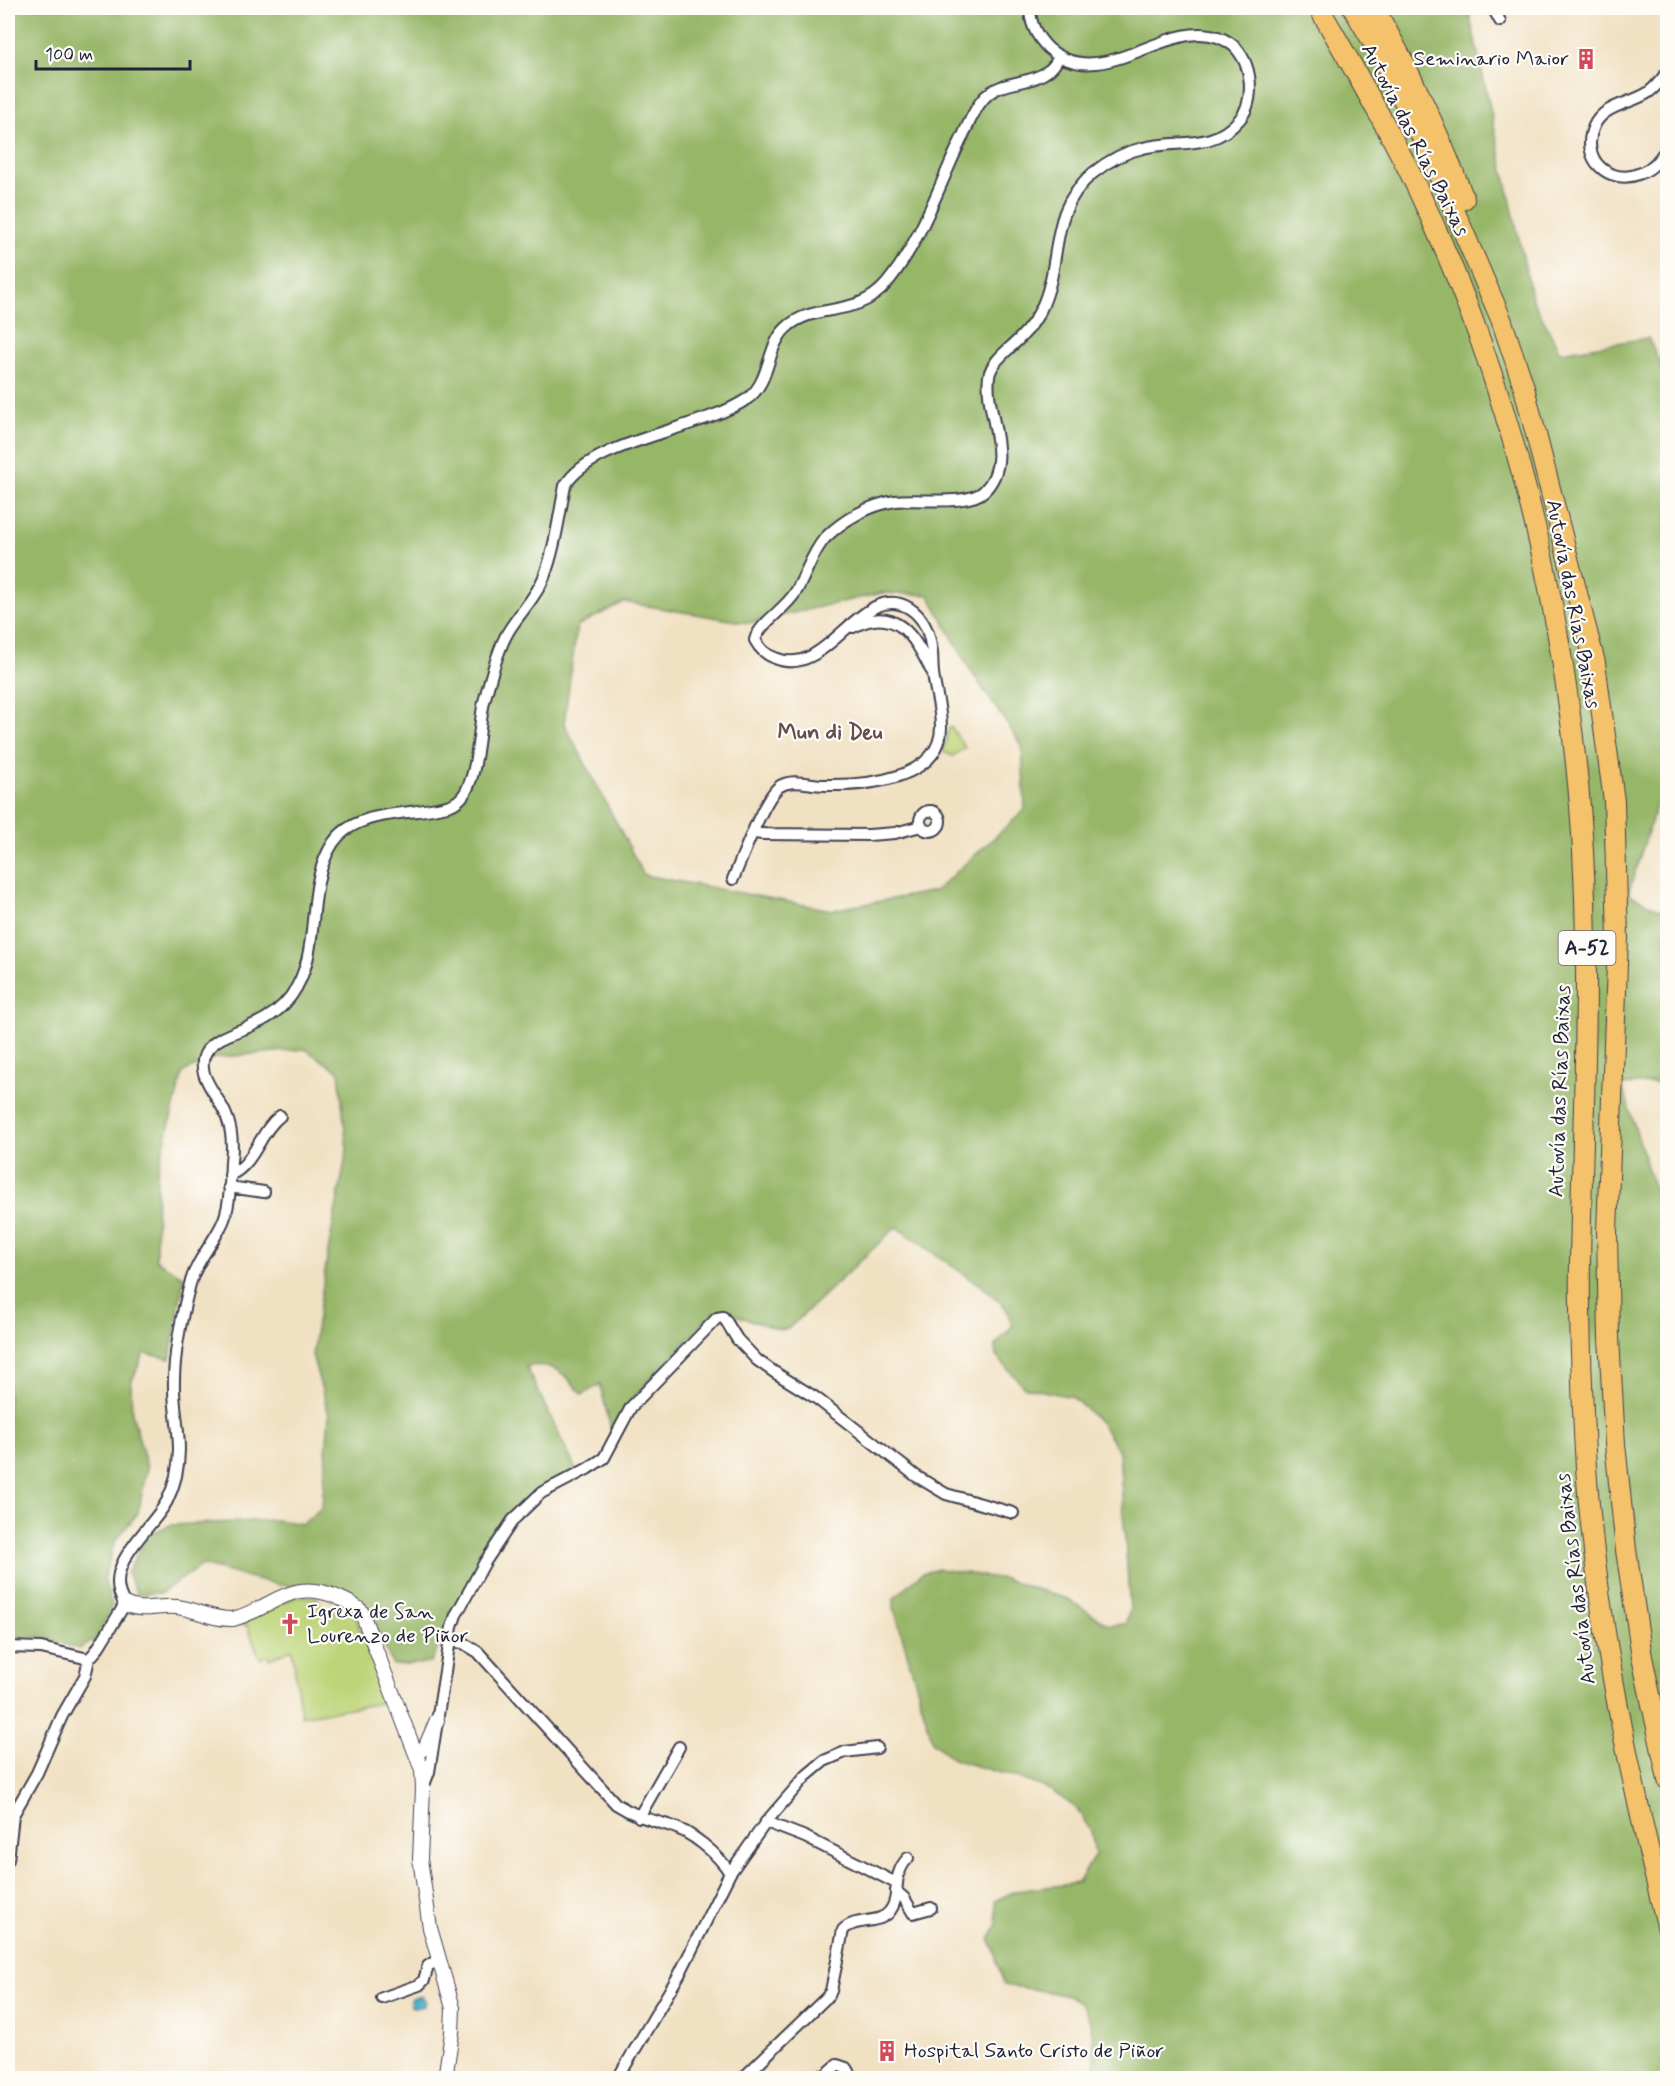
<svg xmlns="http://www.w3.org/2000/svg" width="1675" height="2086" viewBox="0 0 1675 2086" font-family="Mynerve,sans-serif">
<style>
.green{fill:#bdd478;stroke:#707b5a;stroke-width:1.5}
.forest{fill:#96b668;stroke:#5c6c52;stroke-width:1.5;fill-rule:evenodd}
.water{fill:#48aec8;stroke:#356882;stroke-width:1.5}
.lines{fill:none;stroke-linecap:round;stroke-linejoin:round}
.minor-casing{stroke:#413f4f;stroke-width:14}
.tertiary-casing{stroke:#413f4f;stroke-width:16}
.motorway-casing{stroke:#413f4f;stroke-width:22}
.minor{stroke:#fff;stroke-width:10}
.tertiary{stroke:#fff;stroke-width:14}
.motorway{stroke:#f3c26a;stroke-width:20}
.labels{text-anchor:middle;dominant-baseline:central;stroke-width:4.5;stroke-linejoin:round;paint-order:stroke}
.shield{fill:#fdfcf7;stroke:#646373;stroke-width:1.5}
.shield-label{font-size:20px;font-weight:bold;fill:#22223b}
.poi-label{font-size:21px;fill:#22223b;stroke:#fdfcf7;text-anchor:start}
.street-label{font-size:21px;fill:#22223b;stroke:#fdfcf7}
.neighbourhood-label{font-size:22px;font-weight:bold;fill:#664d50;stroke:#fdfcf7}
</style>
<rect width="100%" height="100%" fill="#fdfcf7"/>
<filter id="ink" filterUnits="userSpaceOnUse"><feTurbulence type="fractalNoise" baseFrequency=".0167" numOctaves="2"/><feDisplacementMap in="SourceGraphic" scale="12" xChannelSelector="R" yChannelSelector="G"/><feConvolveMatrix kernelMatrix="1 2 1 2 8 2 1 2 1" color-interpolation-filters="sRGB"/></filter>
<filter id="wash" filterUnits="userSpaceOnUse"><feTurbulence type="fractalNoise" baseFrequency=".008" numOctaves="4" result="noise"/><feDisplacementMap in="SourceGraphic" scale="24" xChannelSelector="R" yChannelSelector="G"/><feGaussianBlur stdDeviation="1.35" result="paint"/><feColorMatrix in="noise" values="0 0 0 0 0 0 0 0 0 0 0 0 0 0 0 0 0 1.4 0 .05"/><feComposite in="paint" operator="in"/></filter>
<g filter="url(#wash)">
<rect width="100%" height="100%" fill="#f1e1c3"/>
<path class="green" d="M949,728H952L965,748L953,756L943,752Z
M298,1596L317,1597L325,1617L343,1608L355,1616L389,1702L301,1716L292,1649L269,1659L268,1655L260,1659L247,1625L244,1626L242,1621Z"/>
<path class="forest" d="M8,8H1468L1532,298L1560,352L1648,338L1667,377V788L1660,794L1628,894L1667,913V1082L1622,1085L1668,1235L1667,2078H1095C1095,2059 1095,2014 1078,2001C1065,1992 1021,1988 1004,1985L990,1938L997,1925L995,1901L1015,1891L1078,1883L1095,1855L1091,1831L1076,1808L1050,1790L1019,1778L955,1760L933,1743L894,1608V1598L922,1573L939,1569L1004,1579L1068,1599L1109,1625L1125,1624L1130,1610L1119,1451L1100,1422L1072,1397L1024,1387L996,1356L995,1346L1013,1325L1006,1308L988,1291L896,1227L789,1328L780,1330L729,1313H712L637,1394L611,1430L600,1384L582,1395C565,1373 556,1363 526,1366L576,1470L528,1499L510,1518L448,1627L431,1663L393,1665L367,1609L362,1601L346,1589L279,1585L202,1565L161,1593L137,1594L127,1573L148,1534L171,1525L276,1520L303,1524L322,1507L329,1415L312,1355L328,1252L347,1150L339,1072L305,1049L214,1058L183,1072L157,1172L156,1260L184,1277L170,1359L144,1353L131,1383L132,1413L147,1468L138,1513L115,1541L104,1578L112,1605L97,1639L79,1649L43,1637H8ZM882,593L929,595L969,668L1022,746L1025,810L935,891L832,910L644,875L564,723L577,626L624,602L748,623Z"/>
<path class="water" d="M421,1996L425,2000L424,2006L415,2008L411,2006L410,2002L412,1999Z"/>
</g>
<g filter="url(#ink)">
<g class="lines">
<defs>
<path id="minor" d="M1493,8L1500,21
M1668,71C1662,79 1657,86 1649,92C1632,104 1604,104 1594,126C1579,158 1609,187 1641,173C1654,168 1660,158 1668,147
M853,627C896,604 914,636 931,670
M920 821a10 10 0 1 1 20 0a10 10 0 1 1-20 0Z
M754,833L763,834L869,835L895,833L921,826
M733,879C742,859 764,797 780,786C793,778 810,785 824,785C864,786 941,780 941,727C941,708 935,691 933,673C932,664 933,654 931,646C929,631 922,616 909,608C861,579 828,681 775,658C765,654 760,649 755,640C759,624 784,610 795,593C806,576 811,554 825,538C843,520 869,505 895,501C918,498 969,506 984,491C1016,459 984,414 989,376C992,360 1011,348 1021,337C1029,329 1036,319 1041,309C1064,261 1046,213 1093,173C1108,161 1124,152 1143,148C1179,139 1212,151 1239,120C1247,111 1250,100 1250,88C1250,72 1246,59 1235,47C1180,0 1107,100 1048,48C1036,36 1030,24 1030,8
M230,1175C255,1164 259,1132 280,1116
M229,1187L264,1192
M450,1641L463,1643L478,1652L616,1804C635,1816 648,1819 668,1825C691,1831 718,1854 730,1873
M8,1647L41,1648L89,1659L96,1651L125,1604C99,1566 152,1530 167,1501C175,1485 179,1466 179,1449C179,1429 174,1409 174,1389C173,1355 181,1318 190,1284C196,1262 211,1246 221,1226C231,1208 230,1181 231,1161C233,1145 232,1129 226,1115C219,1096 195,1075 205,1054C214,1036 239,1032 255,1024C269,1018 282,1008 291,996C324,951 303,889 333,843C354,811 404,815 437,808C443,807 451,806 456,802C479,789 478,726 484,702C489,683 498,648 508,632C519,613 536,598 544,577C555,549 559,516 565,486C591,440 702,430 747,399C771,382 766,347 786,328C814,301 856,320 887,283C921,241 937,190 960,142C967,128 973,110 984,98C1001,79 1030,86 1049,70C1054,67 1057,60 1060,56
M424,1785L429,1772L452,1627L456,1615L485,1562L513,1520L541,1493L587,1469L604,1458L631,1407L717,1318L723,1317L726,1321L737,1339L757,1360L774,1372L816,1398L916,1476L946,1494L1013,1513
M639,1817L679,1747
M766,1822L805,1837L896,1883
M8,1860L13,1815L37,1773L62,1716L85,1676L89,1659
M896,1891L904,1898L913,1913L931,1908
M382,1998L419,1985L424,1980L428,1966L439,1959
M618,2078L679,1975L730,1873L766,1822L806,1776L824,1761L845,1752L877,1748
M743,2078L827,1997L831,1991L843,1930C855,1917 880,1925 890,1911C902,1895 890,1877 908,1858
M799,2078L829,2075
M830,2078V2071L837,2065L846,2068L849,2073L848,2078"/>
<path id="tertiary" d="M125,1604C141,1613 159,1605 177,1607C196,1609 213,1620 233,1619C274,1608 290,1577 337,1597C346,1601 354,1604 361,1611L422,1770L423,1788L420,1859L430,1928L453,2008L452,2033L445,2078
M416,1753L425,1748L437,1720"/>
<path id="motorway" d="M1319,8C1350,62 1382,117 1410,173C1500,358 1554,560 1576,764C1594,929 1583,1095 1580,1261C1579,1310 1581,1360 1583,1410C1589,1586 1625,1759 1668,1929
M1353,8L1384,61L1426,145L1501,319L1523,384L1595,663L1614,801L1618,938L1607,1232L1609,1337L1615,1444L1626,1550L1642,1657L1668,1780
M1374,8C1409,68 1439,134 1464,199"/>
</defs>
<use href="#minor" class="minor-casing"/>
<use href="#tertiary" class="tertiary-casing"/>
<use href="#motorway" class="motorway-casing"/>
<use href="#minor" class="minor"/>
<use href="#tertiary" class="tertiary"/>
<use href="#motorway" class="motorway"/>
</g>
</g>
<defs>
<symbol id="building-bare" viewBox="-9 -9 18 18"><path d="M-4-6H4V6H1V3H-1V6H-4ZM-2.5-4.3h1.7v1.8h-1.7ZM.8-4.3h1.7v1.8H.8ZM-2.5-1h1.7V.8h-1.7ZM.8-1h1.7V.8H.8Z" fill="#d1495b" stroke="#fdfcf7" stroke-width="2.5" paint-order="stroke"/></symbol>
<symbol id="church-bare" viewBox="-9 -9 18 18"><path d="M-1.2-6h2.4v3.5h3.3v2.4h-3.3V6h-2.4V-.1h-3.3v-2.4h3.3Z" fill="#d1495b" stroke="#fdfcf7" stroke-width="2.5" paint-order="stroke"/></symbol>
</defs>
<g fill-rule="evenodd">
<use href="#building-bare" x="1571" y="44" width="30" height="30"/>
<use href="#church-bare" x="275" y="1609" width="30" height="30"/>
<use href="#building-bare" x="872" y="2036" width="30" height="30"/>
</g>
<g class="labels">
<rect class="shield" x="1558.5" y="931" width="57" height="34" rx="4.5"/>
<g class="shield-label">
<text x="1587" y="948">A-52</text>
</g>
<g class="poi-label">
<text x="1569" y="59" text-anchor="end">Seminario Maior</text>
<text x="307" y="1612">Igrexa de San<tspan x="307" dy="24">Lourenzo de Piñor</tspan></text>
<text x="904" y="2051">Hospital Santo Cristo de Piñor</text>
</g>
<g class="street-label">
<text transform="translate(1415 140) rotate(63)">Autovía das Rías Baixas</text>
<text transform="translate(1573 604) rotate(79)">Autovía das Rías Baixas</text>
<text transform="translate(1560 1091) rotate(-88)">Autovía das Rías Baixas</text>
<text transform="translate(1576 1579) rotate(-97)">Autovía das Rías Baixas</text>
</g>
<g class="neighbourhood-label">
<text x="830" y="733">Mun di Deu</text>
</g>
</g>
<rect width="1675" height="2086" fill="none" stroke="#fdfcf7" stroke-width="30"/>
<path d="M36 60v9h154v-9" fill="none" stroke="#22223b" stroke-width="3"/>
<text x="45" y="60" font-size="18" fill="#22223b" stroke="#fdfcf7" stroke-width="4.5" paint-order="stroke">100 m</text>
</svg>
